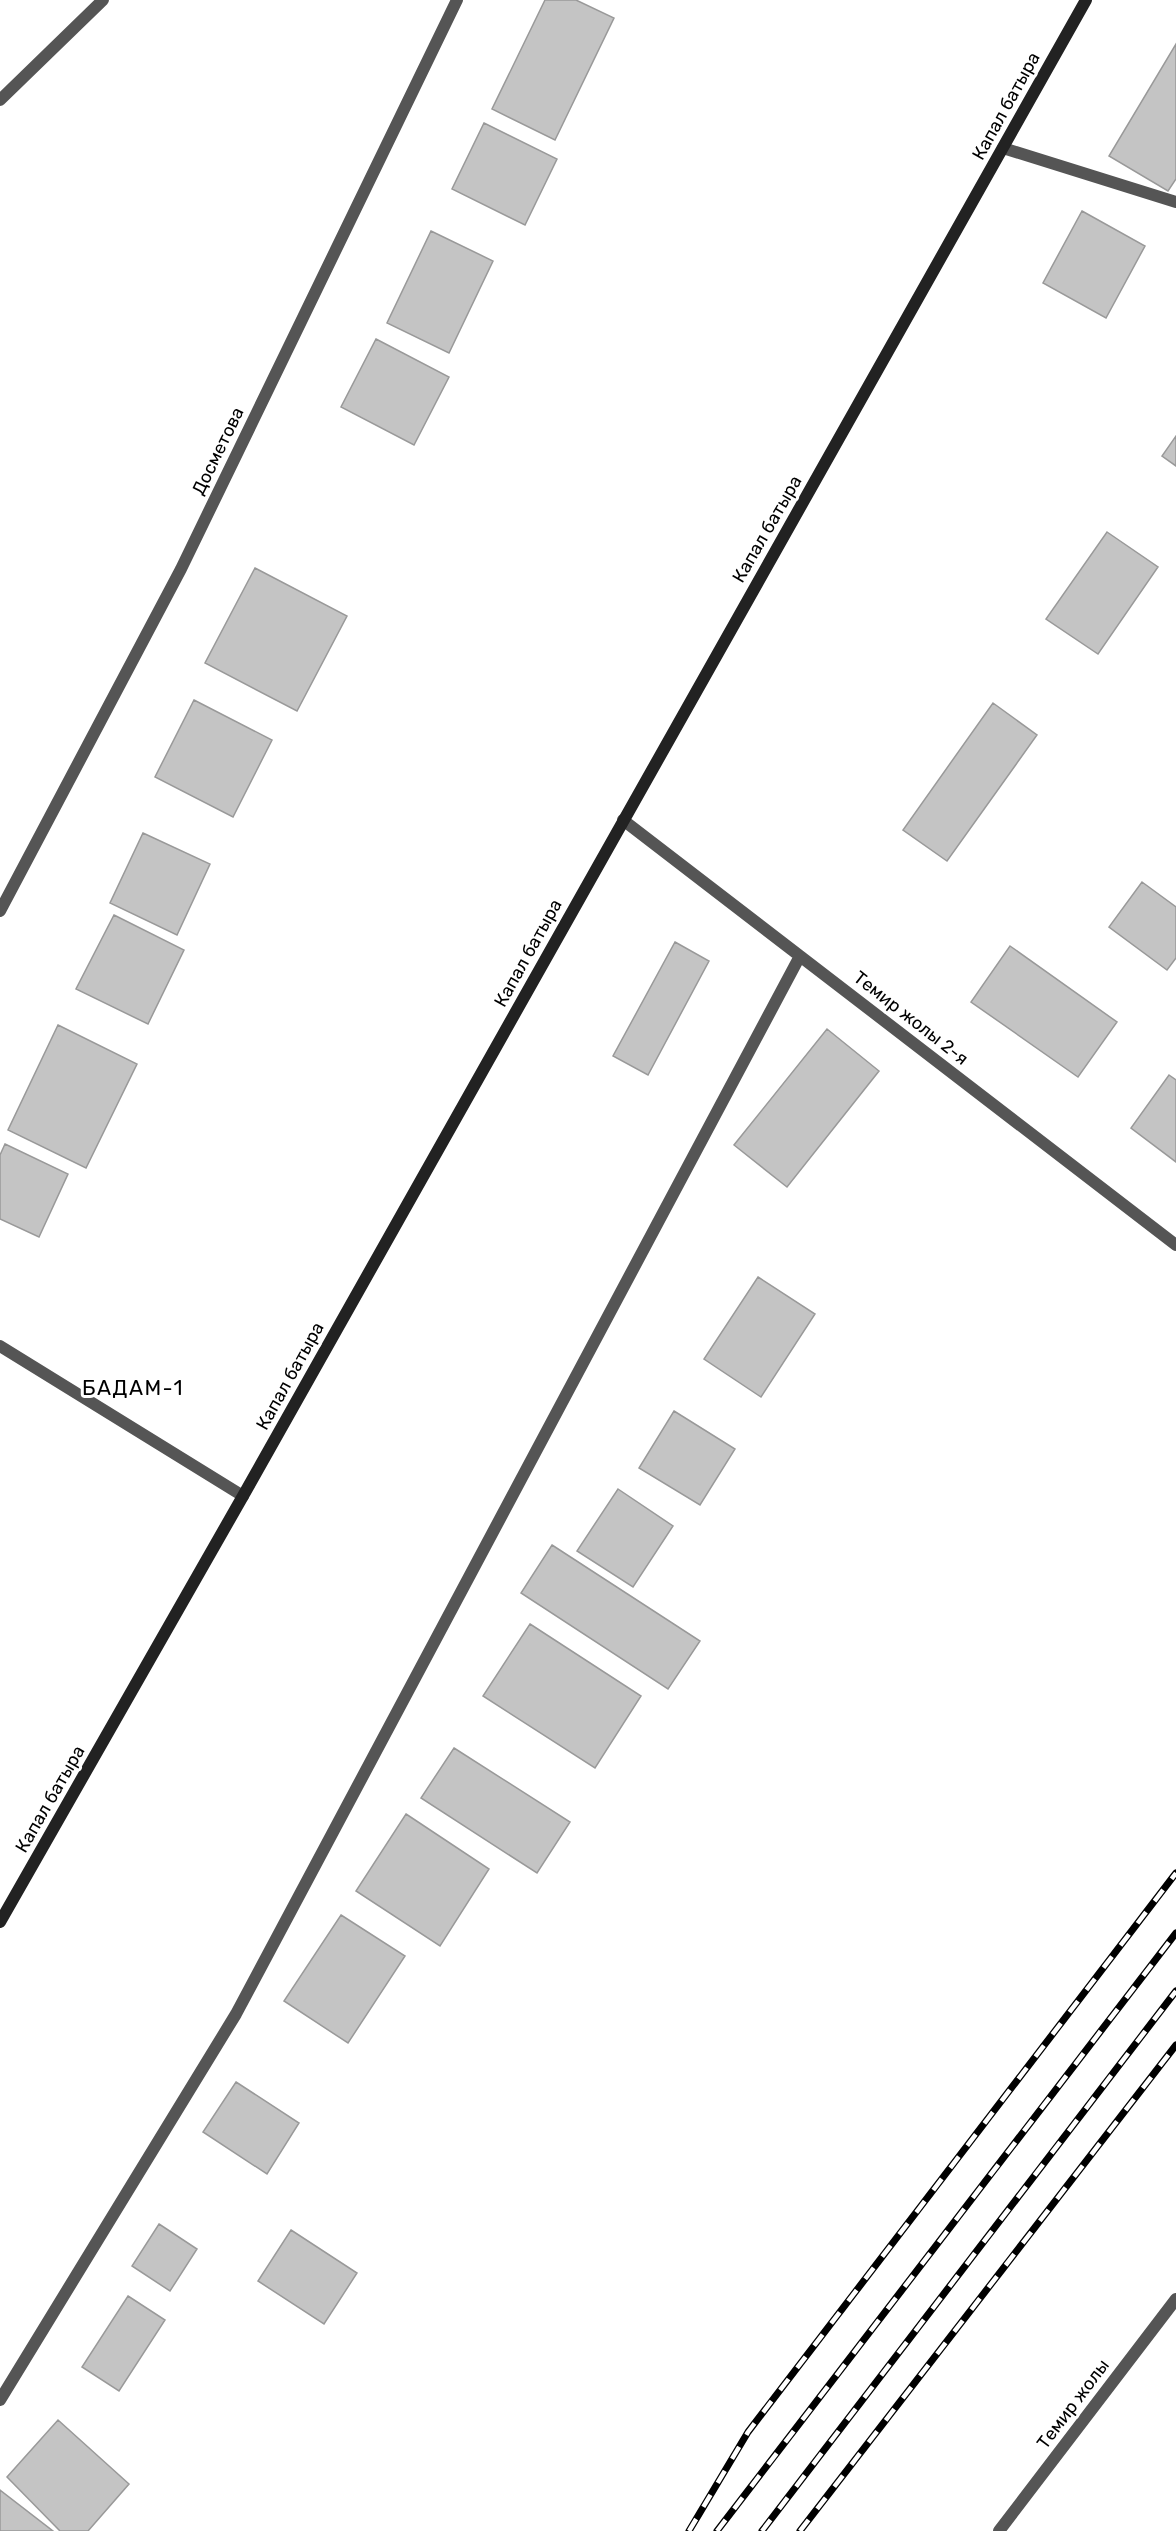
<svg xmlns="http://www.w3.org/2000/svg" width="1176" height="2531" viewBox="0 0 1176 2531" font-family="Rubik,sans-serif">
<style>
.building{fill:#c4c4c4;stroke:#999;stroke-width:1.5}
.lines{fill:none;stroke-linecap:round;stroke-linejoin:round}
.minor{stroke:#555;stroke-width:12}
.secondary{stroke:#222;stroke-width:12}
.rail-casing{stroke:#000;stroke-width:7}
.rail{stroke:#fff;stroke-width:4.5;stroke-dasharray:14;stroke-linecap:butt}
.labels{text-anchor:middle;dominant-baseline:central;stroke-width:6;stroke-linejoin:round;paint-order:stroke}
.street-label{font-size:18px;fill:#000;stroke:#fff}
.quarter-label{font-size:21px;letter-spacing:1.5px;fill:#000;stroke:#fff}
</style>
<rect width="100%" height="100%" fill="#fff"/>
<path class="building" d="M545,0H576L614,18L555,140L492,109Z
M1176,44V179L1168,191L1109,156Z
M484,123L557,159L525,225L452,189Z
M1082,211L1145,246L1106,318L1043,283Z
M431,231L493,261L449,353L387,323Z
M376,339L449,377L414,445L341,407Z
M1176,436V466L1162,456Z
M1107,532L1158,567L1098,654L1046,619Z
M255,568L347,616L297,711L205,663Z
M194,700L272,740L233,817L155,777Z
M993,703L1037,735L947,861L903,830Z
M143,833L210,864L177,935L110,903Z
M1142,882L1176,907V958L1167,970L1109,927Z
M114,915L184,950L148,1024L76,989Z
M675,942L709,961L648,1075L613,1056Z
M1010,946L1117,1022L1078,1077L971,1002Z
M58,1025L137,1064L86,1168L8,1130Z
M827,1029L879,1071L787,1187L734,1145Z
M1169,1075L1176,1080V1162L1131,1128Z
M5,1144L68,1174L39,1237L0,1219V1155Z
M758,1277L815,1314L761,1397L704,1359Z
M674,1411L735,1449L700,1505L639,1468Z
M618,1489L673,1526L633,1587L577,1551Z
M552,1545L700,1641L668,1689L521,1593Z
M530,1624L641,1696L595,1768L483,1696Z
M454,1748L570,1822L537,1873L421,1798Z
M406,1814L489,1869L440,1946L356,1891Z
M341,1915L405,1956L348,2043L284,2001Z
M236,2082L299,2123L267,2174L203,2132Z
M159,2224L197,2249L170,2291L132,2266Z
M291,2230L357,2273L324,2324L258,2281Z
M128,2296L165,2320L119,2391L82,2367Z
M58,2420L129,2484L88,2531H60L7,2477Z
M0,2490L53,2531H0Z"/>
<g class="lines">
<path class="minor" d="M0,100L103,0
M1003,148L1176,202
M623,820L1176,1245
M0,911L181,569L457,0
M0,1346L243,1496
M0,2400L236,2014L800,956
M999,2531L1176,2299"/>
<path class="secondary" d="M0,1922L243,1496L1086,0"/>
<defs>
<path id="rail" d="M689,2531L748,2432L1176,1873
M717,2531L1176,1933
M762,2531L1176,1991
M800,2531L1176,2045"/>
</defs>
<use href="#rail" class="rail-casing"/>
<use href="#rail" class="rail"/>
</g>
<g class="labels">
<g class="street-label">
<text transform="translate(1006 106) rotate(-61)">Капал батыра</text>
<text transform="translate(218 451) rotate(-64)">Досметова</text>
<text transform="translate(767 529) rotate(-60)">Капал батыра</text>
<text transform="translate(528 953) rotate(-61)">Капал батыра</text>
<text transform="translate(911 1018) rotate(38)">Темир жолы 2-я</text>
<text transform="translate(290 1376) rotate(-61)">Капал батыра</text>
<text transform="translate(50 1799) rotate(-60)">Капал батыра</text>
<text transform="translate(1073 2404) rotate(-53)">Темир жолы</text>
</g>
<g class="quarter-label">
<text x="133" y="1387">БАДАМ-1</text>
</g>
</g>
</svg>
